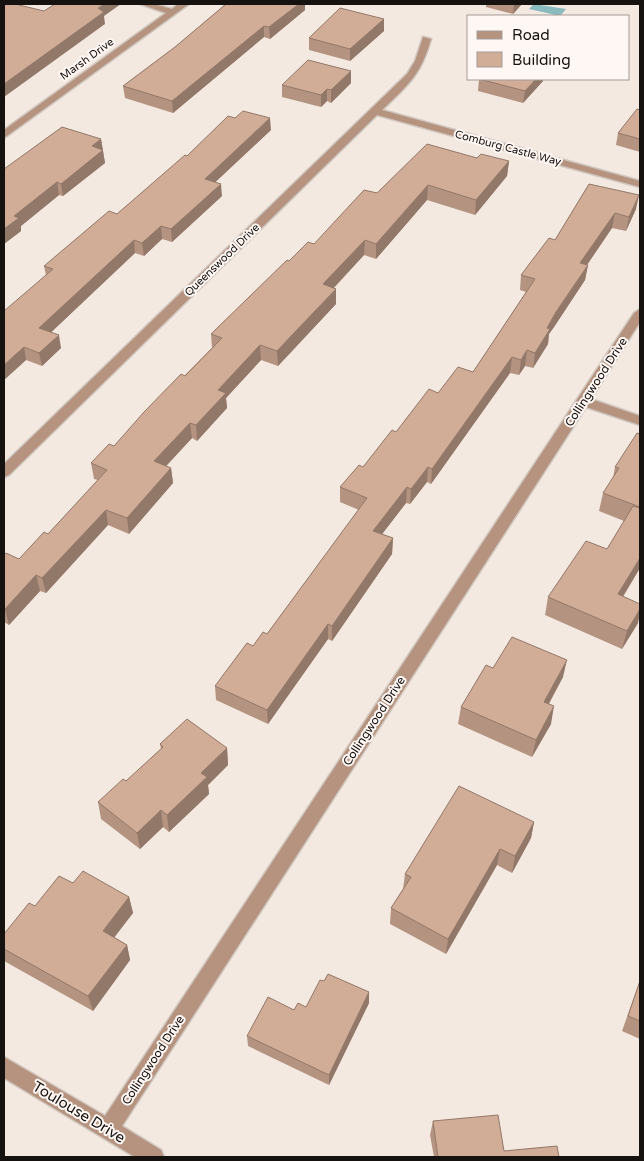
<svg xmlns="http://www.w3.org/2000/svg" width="644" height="1161" viewBox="0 0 644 1161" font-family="'Varela Round',sans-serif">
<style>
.water{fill:#89bbbf}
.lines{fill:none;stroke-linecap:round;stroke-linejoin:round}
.street-casing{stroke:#d0c7c0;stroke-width:3}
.street{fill:#b5937e;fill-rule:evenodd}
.wall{fill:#b49481}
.shaded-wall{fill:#927869}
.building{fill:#d1ac96;stroke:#927869}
.labels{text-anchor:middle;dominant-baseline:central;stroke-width:4;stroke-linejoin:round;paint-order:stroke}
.far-street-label{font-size:11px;fill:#161210;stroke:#fef7f3}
.street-label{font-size:12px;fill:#161210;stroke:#fef7f3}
.near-street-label{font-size:15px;fill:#161210;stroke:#fef7f3}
</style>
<rect width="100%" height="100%" fill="#f4e9e1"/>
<path class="water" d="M534,4L566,9L560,16L529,9Z"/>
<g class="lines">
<defs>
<path id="street" d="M140,4H154L172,9L178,4H189L4,138V130L166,13Z
M423,37L431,39C421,75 408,85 382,110L640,181V187L377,115L9,475L4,477V464L407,74L415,61Z
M640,309V322L591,399L640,416V425L586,407L122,1126L161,1150L164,1157H135L4,1078V1057L105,1116L634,313Z"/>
</defs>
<use href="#street" class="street-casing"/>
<use href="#street" class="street"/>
</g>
<path class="wall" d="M226,4H305V10L270,39L264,37L173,113L125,98L123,86L175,47Z
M486,4H522L513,14L486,7Z
M384,19V31L350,61L309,50V38Z
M351,71V83L331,103L327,101L321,107L282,97V85Z
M479,79L543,81L523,103L478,91Z
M640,110V152L616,145L618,133Z
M271,130L215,182L222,196L172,242L162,239L144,256L135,253L51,332L61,348L42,366L26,360L4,380L46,275L44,266L117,214L187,156Z
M101,139L105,163L63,196L59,195L21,226V231L4,244V169Z
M477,158L509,161L507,176L475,215L427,200L376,259L364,255L334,288L336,289V304L278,366L261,360L226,398L227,408L197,441L192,438L166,466L171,468L173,483L129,534L108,525L46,593L40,591L9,625L4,622V555L19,559L48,534L98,480L94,479L91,463L114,446L212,348L211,334L289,261L314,244L377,193Z
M589,184L636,209L626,231L612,228L587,265H588L585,280L554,327L549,334L548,344L533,368L525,366L519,375L510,373L431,484L427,482L410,504L406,503L382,534L393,538L392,554L332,641L328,639L268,724L216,700L215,686L253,646L267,634L359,510L340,502V487L363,467L396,432L438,393L473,372L526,292L520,290L521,275L555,240Z
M640,434V568L623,597L638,623L622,649L545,615L548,597L607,549L624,521L599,511L603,493L613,478L615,467Z
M493,668L563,677L549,704L551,724L532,757L458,724L461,707Z
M160,744L227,748L228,765L208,785L209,794L169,832L163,827L140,849L101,819L98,802L126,781L161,749Z
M534,822L531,838L512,873L497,865L446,954L390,924L391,908L403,889L405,874Z
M73,883L129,897L133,913L114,937L127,945L130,960L93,1011L4,961V934L35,906Z
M640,980V1039L622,1031Z
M369,992V1003L329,1085L248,1046L247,1036L294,1010Z
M433,1121L504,1151L559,1157H434L430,1135Z"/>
<path class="shaded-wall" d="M104,4H121L104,16L105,24L4,97V84Z
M294,4H305V10L270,39L269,27Z
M514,4H522L513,14Z
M384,19V31L350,61V49Z
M264,26V37L173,113L172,101Z
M351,71V83L331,103V90Z
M536,79H543V81L523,103L525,91Z
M327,89V101L321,107V95Z
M270,118L271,130L206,191L205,179Z
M101,139L105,163L63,196L61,184L92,146Z
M509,161L507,176L475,215L476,200Z
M57,182L59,195L21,226V231L4,244V229L14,216Z
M221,184L222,196L172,242L171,229Z
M428,185L427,200L376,259V244Z
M639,195L636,209L626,231L629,217Z
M615,213L612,228L578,278L580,263Z
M161,226L162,239L144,256L142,243Z
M134,240L135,253L42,341L39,328Z
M365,240L364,255L323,299V284Z
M588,265L585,280L554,327L549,334L548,344L533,368L535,353L547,328L556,312Z
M336,289V304L278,366L277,351Z
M59,335L61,348L42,366L39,353Z
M260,345L261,360L226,398L227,408L197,441L196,425L218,390Z
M24,347L26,360L4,380V365Z
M527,350L525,366L519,375L521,360Z
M512,357L510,373L431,484L432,469Z
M190,423L192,438L156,477L154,461Z
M428,467L427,482L410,504L411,489Z
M171,468L173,483L129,534L127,518Z
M407,487L406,503L373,546V531Z
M106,510L108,525L46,593L42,578Z
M393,538L392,554L332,641V626Z
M640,558V568L613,612L618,594Z
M36,575L40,591L9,625L5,609Z
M640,609V614L638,623L622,649L627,631Z
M328,624V639L268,724L267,710Z
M567,660L563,677L540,719L544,702Z
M554,706L551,724L532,757L536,740Z
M227,748L228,765L208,785L209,794L169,832L167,815L201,773Z
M161,810L163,827L140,849L137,833Z
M534,822L531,838L512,873L515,856Z
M500,849L497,865L446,954L448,939Z
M129,897L133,913L107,947L103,931Z
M127,945L130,960L93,1011L88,996Z
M369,992V1003L329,1085V1075Z"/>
<path class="building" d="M4,4H15L44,11L55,4H104L98,8L104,12L4,84Z
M226,4H299L269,27L264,26L172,101L123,86L175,47Z
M340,8L384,19L350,49L309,38Z
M308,60L351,71L331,90L327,89L321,95L282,85Z
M479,79H536L525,91Z
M637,109L640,110V139L618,133Z
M243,111L270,118L205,179L221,184L171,229L161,226L142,243L134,240L39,328L59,335L39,353L24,347L4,365V311L53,269L44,266L109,211L117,214L185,155L187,156L228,116L235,118Z
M62,127L101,139L92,146L103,150L61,184L57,182L14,216L19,218L4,229V169Z
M427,144L477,158L481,154L509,161L476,200L428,185L376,244L365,240L323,284L336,289L294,333L277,351L260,345L218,390L226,393L196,425L190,423L154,461L171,468L127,518L106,510L42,578L36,575L5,609H4V555L6,553L19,559L44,532L48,534L107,470L91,463L109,444L114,446L144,412L181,374L185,376L222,338L211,334L287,260L289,261L308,242L314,244L364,190L377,193Z
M589,184L639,195L629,217L615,213L580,263L588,265L556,312L547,328L550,329L535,353L527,350L521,360L512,357L432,469L428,467L411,489L407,487L373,531L393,538L332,626L328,624L267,710L215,686L247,643L253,646L263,632L267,634L367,498L340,487L359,465L363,467L392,430L396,432L429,389L438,393L458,367L473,372L535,279L521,275L549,238L555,240Z
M637,433L640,434V507L603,493L619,468L615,467Z
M633,506L640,508V558L618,594L640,604V609L627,631L548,597L586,541L607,549Z
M512,637L567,660L544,702L554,706L536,740L461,707L486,665L493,668Z
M187,719L227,748L201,773L207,777L167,815L161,810L137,833L98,802L123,779L126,781L163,747L160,744Z
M459,786L534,822L515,856L500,849L448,939L391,908L411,877L405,874Z
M83,871L129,897L103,931L127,945L88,996L4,949V934L29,903L35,906L59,876L73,883Z
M328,974L369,992L329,1075L247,1036L268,997L294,1010L298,1003L306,1007L320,980L324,981Z
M640,981V1021L628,1016Z
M498,1115L504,1151L557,1146L559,1157H438L433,1121Z"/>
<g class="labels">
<g class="far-street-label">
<text transform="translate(87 59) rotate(-36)">Marsh Drive</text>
<text transform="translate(508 148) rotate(15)">Comburg Castle Way</text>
<text transform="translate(222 260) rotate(-44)">Queenswood Drive</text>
</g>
<g class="street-label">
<text transform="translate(596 382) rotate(-57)">Collingwood Drive</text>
<text transform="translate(374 721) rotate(-57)">Collingwood Drive</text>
<text transform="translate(153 1060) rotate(-57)">Collingwood Drive</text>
</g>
<g class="near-street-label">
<text transform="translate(79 1112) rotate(31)">Toulouse Drive</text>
</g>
</g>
<rect width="644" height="1161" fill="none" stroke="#161210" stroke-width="10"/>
<rect x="467" y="15" width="162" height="65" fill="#fef7f3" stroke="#a19b98"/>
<rect x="477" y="31" width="25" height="8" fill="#b5937e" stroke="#a19b98"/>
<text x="512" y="40" font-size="15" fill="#161210">Road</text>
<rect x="477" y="52" width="25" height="15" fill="#d1ac96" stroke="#a19b98"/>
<text x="512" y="65" font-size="15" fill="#161210">Building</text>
</svg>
